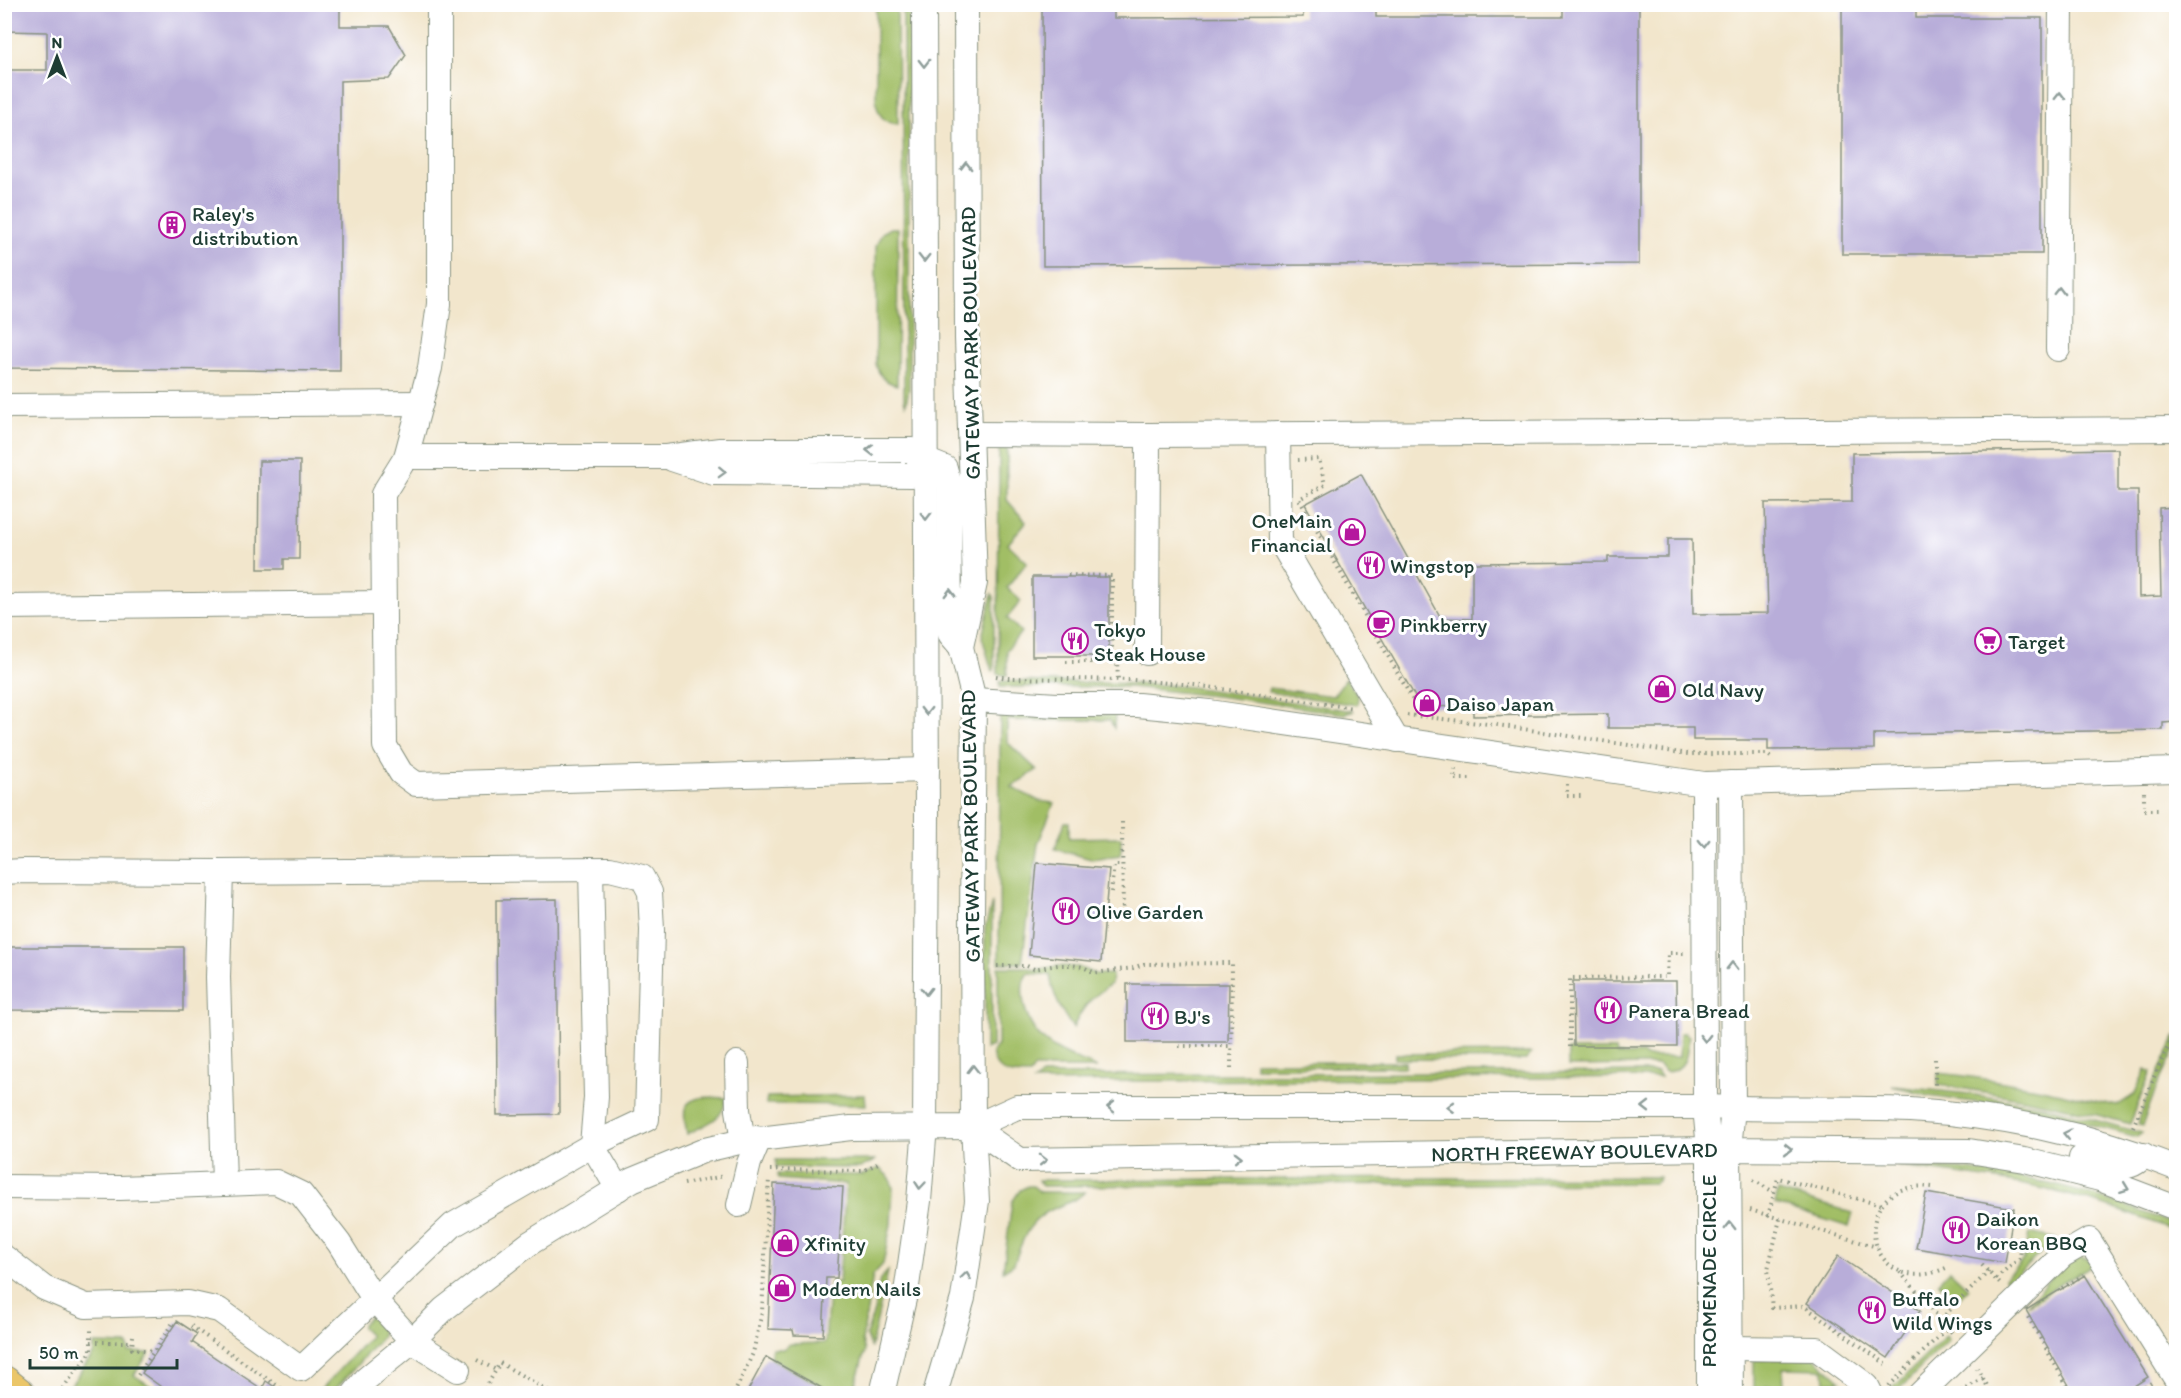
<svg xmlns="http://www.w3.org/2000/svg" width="2181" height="1398" viewBox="0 0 2181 1398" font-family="Itim,sans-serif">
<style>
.green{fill:#a1be65;stroke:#607e4c;stroke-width:1.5}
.building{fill:#b8add9}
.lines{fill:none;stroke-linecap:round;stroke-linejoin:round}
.minor-casing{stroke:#889280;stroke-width:26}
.major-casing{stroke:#889280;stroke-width:34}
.path{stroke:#889280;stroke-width:4;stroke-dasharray:1.5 4.5;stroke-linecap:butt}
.minor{stroke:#fff;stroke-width:24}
.major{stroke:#ebc669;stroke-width:32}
.oneway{stroke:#8f9e9a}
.labels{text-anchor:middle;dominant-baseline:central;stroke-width:6;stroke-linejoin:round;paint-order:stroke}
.poi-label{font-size:21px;fill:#1f3d34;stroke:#fff;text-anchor:start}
.street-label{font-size:21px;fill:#1f3d34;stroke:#fff}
</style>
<rect width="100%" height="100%" fill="#fff"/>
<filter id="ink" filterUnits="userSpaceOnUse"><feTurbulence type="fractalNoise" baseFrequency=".0167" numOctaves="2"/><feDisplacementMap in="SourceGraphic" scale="12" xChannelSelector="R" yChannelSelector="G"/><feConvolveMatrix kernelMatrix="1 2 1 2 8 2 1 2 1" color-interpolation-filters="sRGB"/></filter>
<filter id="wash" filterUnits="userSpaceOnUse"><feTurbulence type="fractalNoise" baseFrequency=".008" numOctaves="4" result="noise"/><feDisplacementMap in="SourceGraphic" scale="24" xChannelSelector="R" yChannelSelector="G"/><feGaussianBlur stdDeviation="1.35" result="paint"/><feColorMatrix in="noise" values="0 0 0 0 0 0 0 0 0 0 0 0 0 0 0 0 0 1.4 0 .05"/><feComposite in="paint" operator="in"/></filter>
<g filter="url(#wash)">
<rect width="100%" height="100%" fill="#f2e6cc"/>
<path class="green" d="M876,5H897L898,124C884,123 879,116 876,103Z
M903,5H909V389L906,404L904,400Z
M891,228H898L897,385C885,382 879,376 876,364V246L882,233Z
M1007,448V500L1026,522L1008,544L1027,562L1007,588L1021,601L1007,618L1021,632L1007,650V676L998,674L999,449Z
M992,594L994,597V670L992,671L982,637Z
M1346,678L1358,697L1357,705L1268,692L1269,688L1333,696Z
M1000,681L1147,684L1190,687L1354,711L1345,714L1225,697L1130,687H1000Z
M1000,714L1115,715L1114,728L1110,720H1007V742L1037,770L1011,787L1039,801L1054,803L1038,844L1022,963H999Z
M1065,822H1069V838L1121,837V855L1091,859L1055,849Z
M992,903V1046L985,1049V928Z
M1058,966L1078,967L1095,974H1112L1111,984C1091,998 1083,1005 1073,1028C1061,1011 1053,996 1050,975L1028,973C1021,982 1022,992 1024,1004C1032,1046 1064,1053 1097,1068H1034L1030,1075C1010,1075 995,1075 992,1052L998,1045V967H1027L1035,970Z
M1680,1033H1685L1689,1036C1687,1053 1687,1071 1666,1072L1658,1065L1568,1066V1050H1616L1617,1055L1642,1054L1645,1057H1679Z
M2176,1036V1046L2156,1089L2142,1126L2137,1125L2151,1088Z
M1532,1053L1526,1060L1395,1059V1054Z
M1255,1062H1405V1067H1255Z
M2146,1069L2151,1072L2130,1124C2067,1106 2004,1094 1938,1085V1073C1999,1079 2058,1092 2117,1106L2134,1095Z
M1657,1072L1661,1077L1034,1082L1042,1075Z
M1892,1086L1969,1094L2044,1106L2142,1133L2137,1137L2040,1111L1929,1096Z
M865,1095L866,1105L766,1104L767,1097Z
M705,1097L726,1098C724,1121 705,1124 687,1134C683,1113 680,1100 705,1097Z
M776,1160H876L860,1168L776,1167Z
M1898,1167C1921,1168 1944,1167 1967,1170C2039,1177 2110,1198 2176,1225V1231C2132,1214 2086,1198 2040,1188C1993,1178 1946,1172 1898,1167Z
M879,1168L890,1178L893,1188L891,1224L883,1264L873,1275L862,1341L865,1351L853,1393H822L825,1388L770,1358L772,1349H783L789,1344L825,1343L830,1282H839L846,1184L778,1179L777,1174L863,1175Z
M1659,1177L1658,1181L1654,1183L1042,1186L1038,1180Z
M1028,1186H1033L1040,1192H1085C1071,1204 1070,1201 1055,1208C1028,1220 1023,1238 1014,1264L1003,1271L1012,1202L1020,1190Z
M1778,1191L1853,1213L1849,1227L1775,1204Z
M2029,1233L2056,1239L2008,1283L2004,1278L2024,1259Z
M2081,1257L2097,1262L2027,1305L2061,1265Z
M1949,1270L1968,1288L1957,1300L1938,1282Z
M888,1271L871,1347L866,1336L875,1308L880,1279Z
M369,1317L374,1318L383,1325L382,1337L332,1393L317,1394L370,1336L362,1328V1324Z
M1946,1336L1949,1340L1898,1390H1891Z
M94,1344L128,1345L129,1352L149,1353L134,1375L161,1393H65L94,1353Z
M1815,1358L1841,1381L1825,1382L1824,1369L1783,1368L1784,1386H1766V1393H1754V1360Z"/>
<g id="blocks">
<path class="building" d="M4,4H340V26H389L406,55L389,79L340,81V371L4,368V70H47V32L4,31Z
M1042,4H1114V18L1303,17V4H1376V17H1563V5H1639V264L1043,266Z
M1842,4H1916V18H2042V254H1842Z
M2118,449V491H2138L2139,597L2161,596L2159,508L2176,507V722L2163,723V730L1874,734V749L1768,750V740H1693V728H1608V714L1473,716V706L1421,707L1305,504L1361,474L1441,618L1472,619V563L1608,562V557H1668V539H1692L1693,614L1768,613L1765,503L1852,502V453Z
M259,461H300L299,559H284V569H258Z
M1032,577H1109V656H1032Z
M1037,863L1109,869L1101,962L1029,955Z
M557,899L559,1114L497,1115L496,900Z
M4,947H183V1011L4,1010Z
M1573,981H1676L1677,1046H1574Z
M1127,984H1229L1228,1042H1127Z
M774,1184L843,1187L837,1278H826L823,1336L794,1335L793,1330L768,1329Z
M1926,1193L2014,1208L2005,1263L1916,1248Z
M1838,1256L1920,1311L1888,1358L1807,1303Z
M2085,1275L2148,1377L2122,1394H2074L2026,1310Z
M177,1321L197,1334L192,1342L262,1389L266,1381L285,1394H171L142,1373Z
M766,1357L822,1388L819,1394H746Z"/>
</g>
</g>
<g filter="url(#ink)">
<use href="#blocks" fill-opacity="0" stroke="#889280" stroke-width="1.5"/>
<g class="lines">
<defs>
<g id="minor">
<path d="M439,4V304L430,368L406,457L383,494L385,746L401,773L416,784L927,770"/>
<path d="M2058,349L2061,4"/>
<path d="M4,406L421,403"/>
<path d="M972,434L1148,435L2176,429"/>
<path d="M1278,434L1280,541L1397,740"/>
<path d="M406,457H666L720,450H912L925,460L945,468L949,482L950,634L961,647"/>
<path d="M672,459L714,473L912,475L925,460"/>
<path d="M4,607L384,603"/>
<path d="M1147,653L1148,435"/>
<path d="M974,700L1057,705H1138L1209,712L1704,784L2176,770"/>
<path d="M1704,784L1705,1107L1709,1149V1394"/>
<path d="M591,869L596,1097L592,1145L618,1189"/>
<path d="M4,872L23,871L221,872"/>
<path d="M737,1063L738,1110L743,1142"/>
<path id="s1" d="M973,1127L1020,1160L1709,1149L1969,1151L2025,1160L2100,1179L2176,1208"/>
<path d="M2081,1158C2103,1164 2128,1176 2144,1155"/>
<path d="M4,1187L120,1188L276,1182L301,1194L339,1243L374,1299L412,1341L458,1370"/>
<path d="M739,1205L749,1163L759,1139"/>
<path d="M4,1257L44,1288L86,1306L188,1303L219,1310L301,1369L453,1225L592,1145L647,1119L652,930L650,892L642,877L610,869L221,872L218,977L224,1184"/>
<path d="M1730,1348L1817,1349L1867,1386L1871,1394"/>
<path d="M354,1394L366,1379L412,1341L444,1309L530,1243L632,1180L705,1150L756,1138L759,1139L851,1128L973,1127L1017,1107H1705C1773,1110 1842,1107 1910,1110C1998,1115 2094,1135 2176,1168"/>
<path d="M882,1394L907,1286L919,1201L925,1126L927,813L924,4"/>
<path d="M935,1394L963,1298L977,1201L973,1127L972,915L974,700L961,647L975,583L967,338L966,4"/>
<path d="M1731,1394L1729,1149L1733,1108L1731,783"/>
<path d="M1920,1394L2063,1255L2089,1240L2176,1379"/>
</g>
<path id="major" d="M4,1382L19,1394"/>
</defs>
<use href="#minor" class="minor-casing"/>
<use href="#major" class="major-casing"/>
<path class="path" d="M1298,460L1319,459L1325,485L1299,499L1422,716
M1068,575L1112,576V662
M1066,662H1117L1118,679
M996,676L1008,678L1133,680L1194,685L1353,708
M1407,715L1497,725L1688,754H1767L1774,760
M1455,769L1454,779H1472
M1567,784V796H1582
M2144,792V810H2161
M1122,822L1123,924
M1111,892L1114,865H1122
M997,966H1027L1034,969L1058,965H1072L1083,967L1095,973L1133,968L1144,964L1232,963L1231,1071
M1179,1046H1231
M1570,1047V978L1667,977L1668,953H1686
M1935,1059V1087
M2133,1127L2157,1070L2176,1031
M770,1170L863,1171L878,1163
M1753,1180L1774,1192
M684,1184L724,1176
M1932,1187C1843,1177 1863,1305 1946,1268
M1750,1210L1877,1247
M1768,1216L1778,1178L1881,1205
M1780,1219L1768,1269L1772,1308L1804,1306L1886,1364
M1982,1265L2002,1286
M1900,1272L1954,1335
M1996,1279L2020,1258L2022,1239
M2062,1288L2087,1273
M2028,1317L2072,1394
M1941,1319L1989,1271
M191,1326L289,1394
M133,1336L132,1349L153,1351
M91,1342H132
M477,1360L496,1370
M1977,1368L1992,1394
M138,1375L172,1324
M1889,1386L1948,1327
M59,1393L91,1352V1327
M482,1394L500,1363L554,1394
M734,1394L753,1353L762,1312L769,1178
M1956,1394L1983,1378
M2135,1394L2154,1381"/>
<use href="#minor" class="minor"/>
<use href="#major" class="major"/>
</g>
<defs><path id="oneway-chevron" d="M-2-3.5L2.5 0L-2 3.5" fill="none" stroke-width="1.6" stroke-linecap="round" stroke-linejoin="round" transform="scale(1.5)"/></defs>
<g class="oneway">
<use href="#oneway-chevron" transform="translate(924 63) rotate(90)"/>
<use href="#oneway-chevron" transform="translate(2060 96) rotate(-89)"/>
<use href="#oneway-chevron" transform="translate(966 166) rotate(-90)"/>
<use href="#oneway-chevron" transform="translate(924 258) rotate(90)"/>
<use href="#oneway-chevron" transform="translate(2059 291) rotate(-89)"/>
<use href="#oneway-chevron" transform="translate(870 450) rotate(-180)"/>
<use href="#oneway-chevron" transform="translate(722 472) rotate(2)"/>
<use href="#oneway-chevron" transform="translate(926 516) rotate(90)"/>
<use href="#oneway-chevron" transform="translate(950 593) rotate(-90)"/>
<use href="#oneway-chevron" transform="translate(926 711) rotate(90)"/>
<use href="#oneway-chevron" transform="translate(1704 843) rotate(90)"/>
<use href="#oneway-chevron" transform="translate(1732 966) rotate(-90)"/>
<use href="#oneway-chevron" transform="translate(926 991) rotate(90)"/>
<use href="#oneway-chevron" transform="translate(1705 1038) rotate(90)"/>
<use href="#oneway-chevron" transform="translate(973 1069) rotate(-90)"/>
<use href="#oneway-chevron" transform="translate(1111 1107) rotate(180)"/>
<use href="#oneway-chevron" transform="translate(1451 1107) rotate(180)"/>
<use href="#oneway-chevron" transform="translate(1646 1107) rotate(180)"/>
<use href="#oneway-chevron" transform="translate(2067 1134) rotate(-168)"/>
<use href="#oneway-chevron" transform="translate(1788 1149)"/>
<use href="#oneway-chevron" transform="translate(1238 1157) rotate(-1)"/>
<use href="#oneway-chevron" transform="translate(1043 1160) rotate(-1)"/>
<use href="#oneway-chevron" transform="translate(920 1185) rotate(95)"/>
<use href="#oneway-chevron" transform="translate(2125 1188) rotate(21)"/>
<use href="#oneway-chevron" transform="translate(1730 1226) rotate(-90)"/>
<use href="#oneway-chevron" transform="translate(966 1276) rotate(-82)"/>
</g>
</g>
<defs>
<symbol id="building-ring" viewBox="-11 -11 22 22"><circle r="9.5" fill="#fff" stroke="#b5179e" stroke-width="1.5"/><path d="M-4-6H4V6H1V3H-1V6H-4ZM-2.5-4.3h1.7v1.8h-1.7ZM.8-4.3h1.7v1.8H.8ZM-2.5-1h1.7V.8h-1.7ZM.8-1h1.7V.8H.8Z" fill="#b5179e"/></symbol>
<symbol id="shop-ring" viewBox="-11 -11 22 22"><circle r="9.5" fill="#fff" stroke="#b5179e" stroke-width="1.5"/><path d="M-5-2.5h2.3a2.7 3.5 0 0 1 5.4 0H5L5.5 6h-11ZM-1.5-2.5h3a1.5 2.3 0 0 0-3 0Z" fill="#b5179e"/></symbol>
<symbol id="restaurant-ring" viewBox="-11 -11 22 22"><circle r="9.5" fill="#fff" stroke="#b5179e" stroke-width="1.5"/><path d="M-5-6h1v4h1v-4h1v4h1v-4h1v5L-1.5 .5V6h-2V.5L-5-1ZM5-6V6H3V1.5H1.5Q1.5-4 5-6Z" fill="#b5179e"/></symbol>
<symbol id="cafe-ring" viewBox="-11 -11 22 22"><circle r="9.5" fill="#fff" stroke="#b5179e" stroke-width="1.5"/><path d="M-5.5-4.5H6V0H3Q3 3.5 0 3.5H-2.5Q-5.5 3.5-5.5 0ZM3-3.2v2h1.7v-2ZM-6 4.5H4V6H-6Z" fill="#b5179e"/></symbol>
<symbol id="supermarket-ring" viewBox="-11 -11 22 22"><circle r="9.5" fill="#fff" stroke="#b5179e" stroke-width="1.5"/><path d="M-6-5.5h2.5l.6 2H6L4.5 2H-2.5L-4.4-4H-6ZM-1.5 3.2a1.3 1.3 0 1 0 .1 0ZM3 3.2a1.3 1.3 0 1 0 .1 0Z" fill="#b5179e"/></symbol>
</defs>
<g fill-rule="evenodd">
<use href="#building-ring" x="157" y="210" width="30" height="30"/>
<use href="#shop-ring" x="1337" y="517" width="30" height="30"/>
<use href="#restaurant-ring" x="1356" y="550" width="30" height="30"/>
<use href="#cafe-ring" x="1366" y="609" width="30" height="30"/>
<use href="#restaurant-ring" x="1060" y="626" width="30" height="30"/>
<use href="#supermarket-ring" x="1973" y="626" width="30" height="30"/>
<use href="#shop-ring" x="1647" y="674" width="30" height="30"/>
<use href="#shop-ring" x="1412" y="688" width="30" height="30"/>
<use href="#restaurant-ring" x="1051" y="896" width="30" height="30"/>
<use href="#restaurant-ring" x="1593" y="995" width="30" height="30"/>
<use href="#restaurant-ring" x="1140" y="1001" width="30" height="30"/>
<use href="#restaurant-ring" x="1941" y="1215" width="30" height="30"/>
<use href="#shop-ring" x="770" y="1228" width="30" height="30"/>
<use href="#shop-ring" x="767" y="1273" width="30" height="30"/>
<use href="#restaurant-ring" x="1857" y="1295" width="30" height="30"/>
</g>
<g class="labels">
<g class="poi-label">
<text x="192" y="213">Raley's<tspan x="192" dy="24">distribution</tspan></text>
<text x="1332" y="520" text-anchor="end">OneMain<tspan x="1332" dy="24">Financial</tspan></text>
<text x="1390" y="565">Wingstop</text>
<text x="1400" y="624">Pinkberry</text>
<text x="1094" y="629">Tokyo<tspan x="1094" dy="24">Steak House</tspan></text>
<text x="2008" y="641">Target</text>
<text x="1682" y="689">Old Navy</text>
<text x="1446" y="703">Daiso Japan</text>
<text x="1086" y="911">Olive Garden</text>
<text x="1628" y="1010">Panera Bread</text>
<text x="1174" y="1016">BJ's</text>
<text x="1976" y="1218">Daikon<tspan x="1976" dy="24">Korean BBQ</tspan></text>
<text x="804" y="1243">Xfinity</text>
<text x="802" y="1288">Modern Nails</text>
<text x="1892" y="1298">Buffalo<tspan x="1892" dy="24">Wild Wings</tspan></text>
</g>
<g class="street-label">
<text transform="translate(970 343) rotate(-91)">GATEWAY PARK BOULEVARD</text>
<text transform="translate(970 826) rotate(-91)">GATEWAY PARK BOULEVARD</text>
<text stroke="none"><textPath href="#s1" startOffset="612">NORTH FREEWAY BOULEVARD</textPath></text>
<text transform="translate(1708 1271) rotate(-90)">PROMENADE CIRCLE</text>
</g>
</g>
<rect width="2181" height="1398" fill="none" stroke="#fff" stroke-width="24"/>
<g transform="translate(57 57)" stroke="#ffffff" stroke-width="4.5" paint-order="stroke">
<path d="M0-4.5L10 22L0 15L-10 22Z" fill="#1f3d34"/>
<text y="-9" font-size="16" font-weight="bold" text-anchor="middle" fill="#1f3d34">N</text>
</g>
<path d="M30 1359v9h147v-9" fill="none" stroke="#1f3d34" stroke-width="3"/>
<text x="39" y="1359" font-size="18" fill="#1f3d34" stroke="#ffffff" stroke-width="4.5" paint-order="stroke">50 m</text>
</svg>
